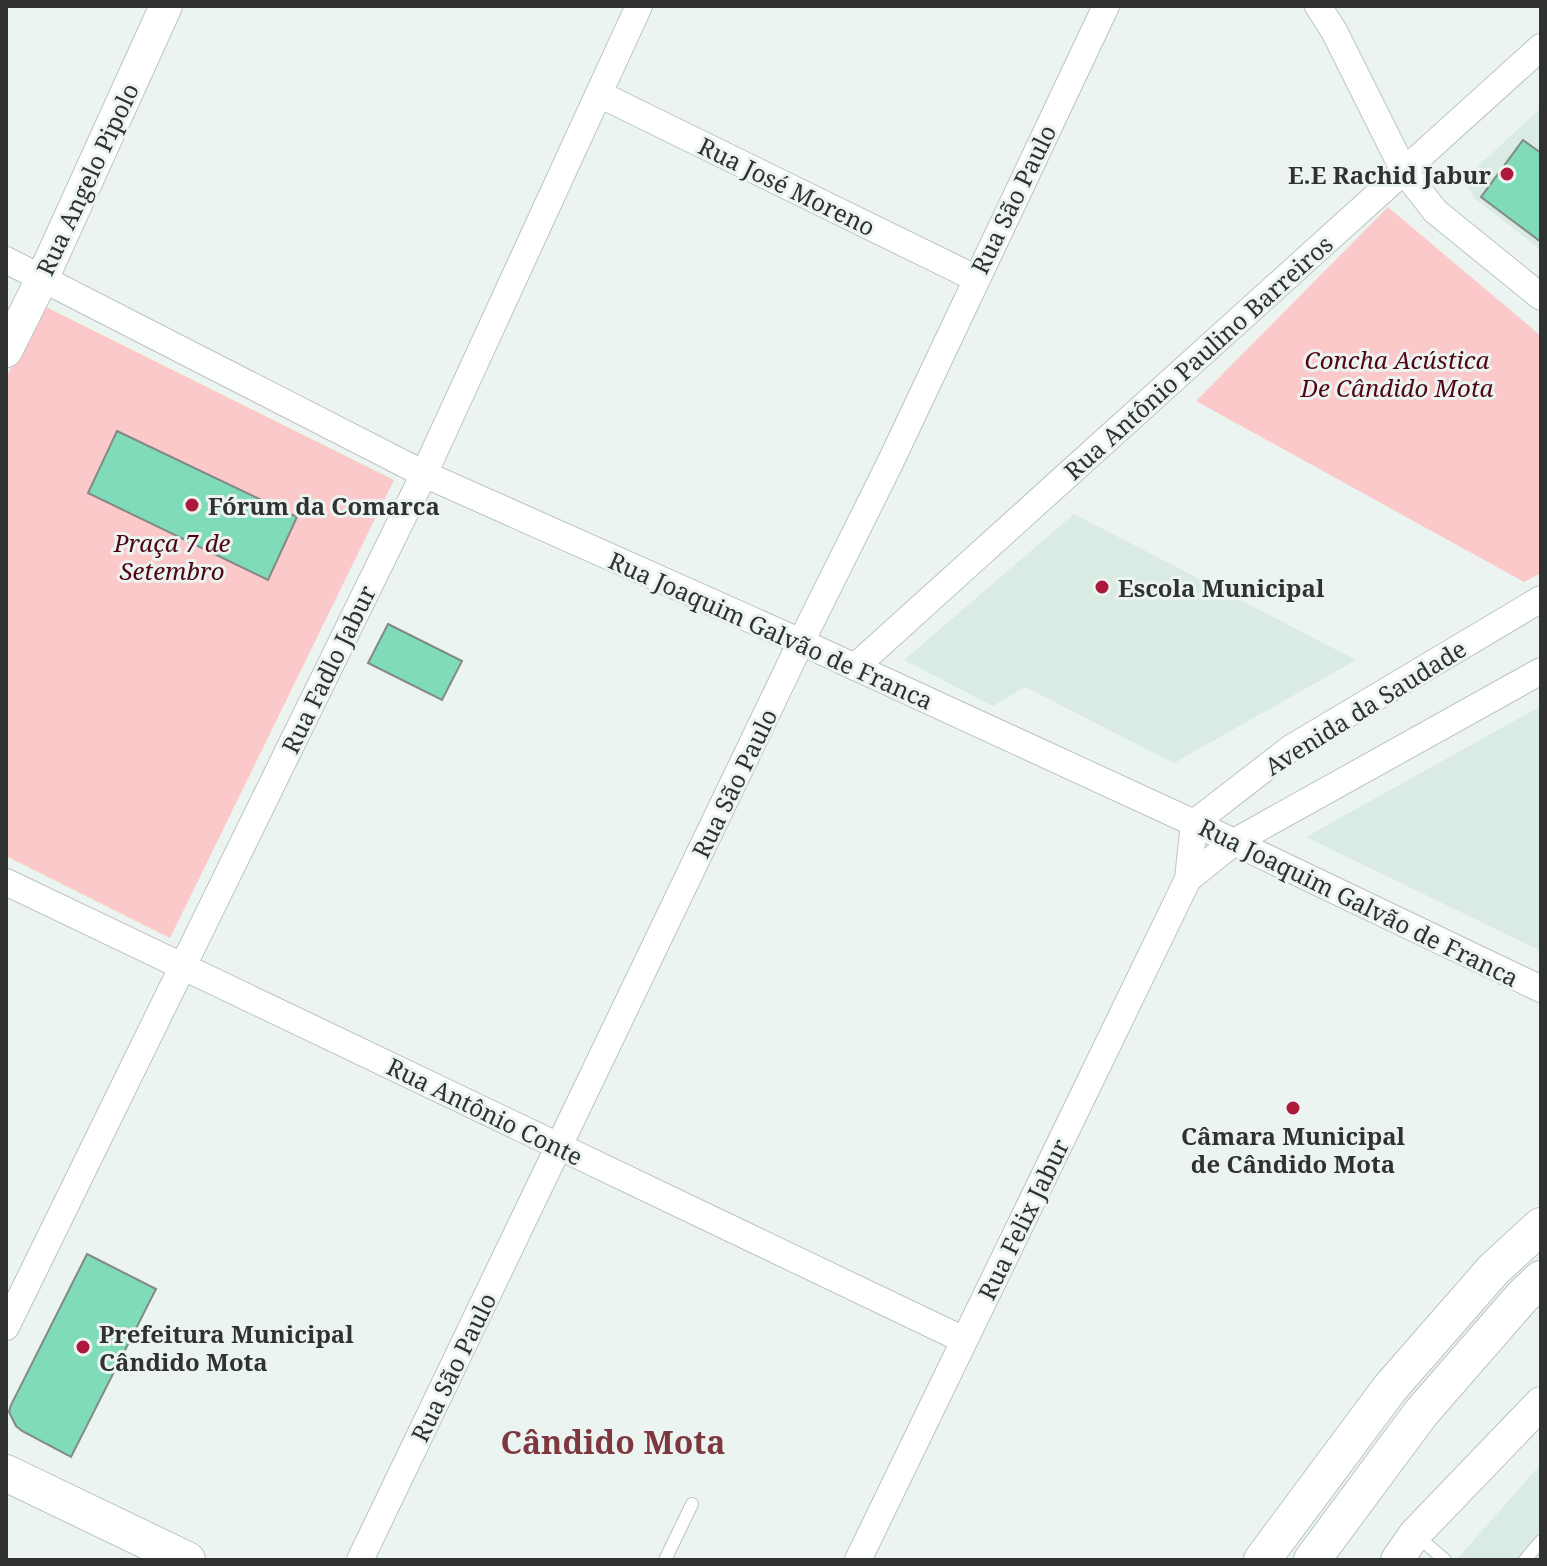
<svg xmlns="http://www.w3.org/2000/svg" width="1547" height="1566" viewBox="0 0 1547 1566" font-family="'Noto Serif',serif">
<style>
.built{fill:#daebe3}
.green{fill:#fcc9cb}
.building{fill:#7fdbb8;stroke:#828a87;stroke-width:2}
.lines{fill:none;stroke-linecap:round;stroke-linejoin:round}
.service-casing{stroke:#bbc4c0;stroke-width:14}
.minor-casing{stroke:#bbc4c0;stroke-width:28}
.tertiary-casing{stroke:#bbc4c0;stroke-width:34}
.secondary-casing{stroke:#bbc4c0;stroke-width:38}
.service{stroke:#fff;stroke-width:12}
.minor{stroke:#fff;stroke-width:26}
.tertiary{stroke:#fff;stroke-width:32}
.secondary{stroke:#fff;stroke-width:36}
.poi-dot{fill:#ad183b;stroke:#ebf4f0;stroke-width:3}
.labels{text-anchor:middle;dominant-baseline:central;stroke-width:6;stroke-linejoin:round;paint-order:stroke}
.poi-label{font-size:24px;font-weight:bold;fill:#2f3230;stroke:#ebf4f0;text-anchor:start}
.street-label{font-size:24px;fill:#2f3230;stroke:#ebf4f0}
.park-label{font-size:24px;font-style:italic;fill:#520517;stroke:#ebf4f0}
.district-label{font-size:32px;font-weight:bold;fill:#7f373f;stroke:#ebf4f0}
</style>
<rect width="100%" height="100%" fill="#ebf4f0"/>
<path class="built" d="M1541,108V250L1474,198L1467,182L1477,167Z
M1074,514L1356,660L1174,763L1025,687L993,706L904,660Z
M1541,706V951L1306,837Z
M1541,1464V1560H1456Z"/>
<path class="green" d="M1388,207L1541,336V573L1524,582L1196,401Z
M42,305L394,480L170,938L6,856V378Z"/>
<path class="building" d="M1523,140L1541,153V242L1481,197Z
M117,431L297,517L268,580L88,493Z
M388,624L462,661L442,700L368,663Z
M87,1254L156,1289L71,1457L22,1431L16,1426L9,1412L11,1405Z"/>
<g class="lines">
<defs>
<path id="service" d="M1417,1536L1445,1560
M665,1560L692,1504
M1525,1560L1541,1541"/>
<path id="minor" d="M1318,6L1334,31L1404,171L1435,211L1541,297
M599,94L975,278
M6,260L424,474L801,642L1194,823L1541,989
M855,667L1541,47
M1194,823L1291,748L1541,599
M1188,879L1234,842L1541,671
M6,882L964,1340
M6,1327L424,474L639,6
M360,1560L801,642L890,463L1106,6
M858,1560L1188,879L1194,823"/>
<path id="tertiary" d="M6,351L43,277L166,6
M1397,1560L1415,1534L1541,1403"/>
<path id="secondary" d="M6,1473L187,1560
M1262,1560L1390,1388L1494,1269L1541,1226
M1312,1560L1421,1413L1522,1297L1541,1279"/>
</defs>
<use href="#service" class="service-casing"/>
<use href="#minor" class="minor-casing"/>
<use href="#tertiary" class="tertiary-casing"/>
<use href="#secondary" class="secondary-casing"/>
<use href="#service" class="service"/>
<use href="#minor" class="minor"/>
<use href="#tertiary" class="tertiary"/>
<use href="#secondary" class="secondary"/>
</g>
<g class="poi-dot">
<circle cx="1507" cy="174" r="8"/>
<circle cx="192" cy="505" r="8"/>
<circle cx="1102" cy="587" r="8"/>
<circle cx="1293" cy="1108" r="8"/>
<circle cx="83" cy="1347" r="8"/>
</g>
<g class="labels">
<g class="poi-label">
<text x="1491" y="174" text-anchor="end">E.E Rachid Jabur</text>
<text x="208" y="505">Fórum da Comarca</text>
<text x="1118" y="587">Escola Municipal</text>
<text x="1293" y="1135" text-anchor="middle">Câmara Municipal<tspan x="1293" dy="28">de Cândido Mota</tspan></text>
<text x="99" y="1333">Prefeitura Municipal<tspan x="99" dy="28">Cândido Mota</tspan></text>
</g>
<g class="street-label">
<text transform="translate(87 179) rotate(-65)">Rua Angelo Pipolo</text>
<text transform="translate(787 186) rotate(26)">Rua José Moreno</text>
<text transform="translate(1013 199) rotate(-64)">Rua São Paulo</text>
<text transform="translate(1198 357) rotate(-42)">Rua Antônio Paulino Barreiros</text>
<text transform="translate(771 630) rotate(24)">Rua Joaquim Galvão de Franca</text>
<text transform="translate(328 669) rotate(-64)">Rua Fadlo Jabur</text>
<text transform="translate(1365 707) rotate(-32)">Avenida da Saudade</text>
<text transform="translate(734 783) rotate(-64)">Rua São Paulo</text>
<text transform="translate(1359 902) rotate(26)">Rua Joaquim Galvão de Franca</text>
<text transform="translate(485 1111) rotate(26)">Rua Antônio Conte</text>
<text transform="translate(1023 1219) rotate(-64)">Rua Felix Jabur</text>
<text transform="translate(453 1367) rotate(-64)">Rua São Paulo</text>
</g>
<g class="park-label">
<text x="1397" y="359">Concha Acústica<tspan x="1397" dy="28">De Cândido Mota</tspan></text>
<text x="172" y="542">Praça 7 de<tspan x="172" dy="28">Setembro</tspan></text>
</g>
<g class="district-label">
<text x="613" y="1441">Cândido Mota</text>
</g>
</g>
<rect width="1547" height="1566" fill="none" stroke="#2f3230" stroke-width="16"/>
</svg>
